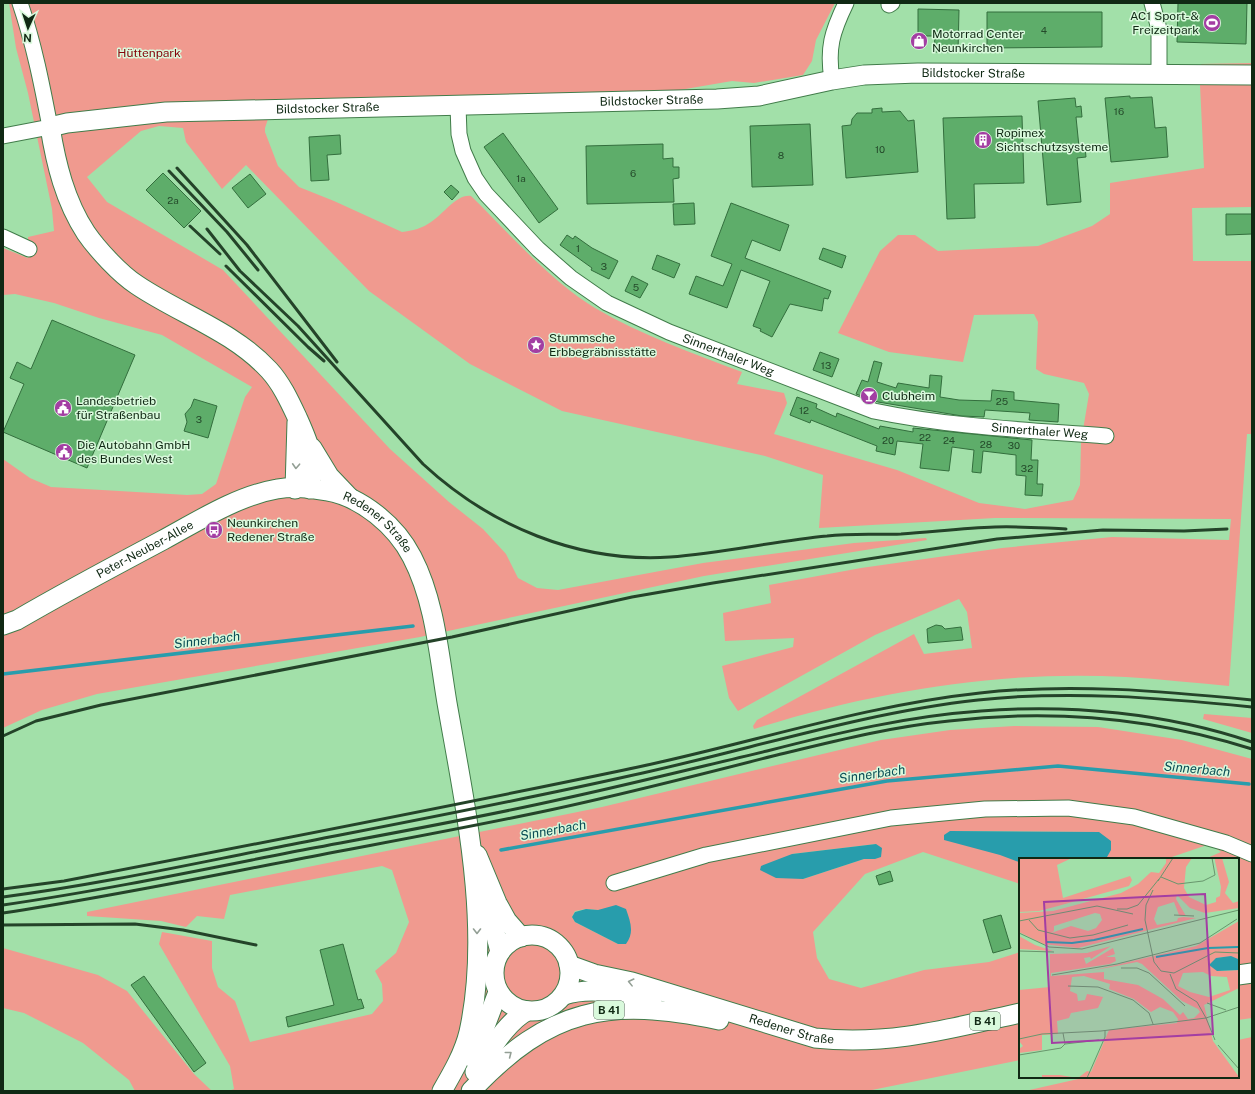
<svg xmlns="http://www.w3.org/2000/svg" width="1255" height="1094" viewBox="0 0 1255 1094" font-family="'Public Sans',sans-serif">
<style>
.green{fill:#f09a8f;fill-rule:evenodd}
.water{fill:#289dac}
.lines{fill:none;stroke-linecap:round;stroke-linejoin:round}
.stream{stroke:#289dac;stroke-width:3.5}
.building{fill:#5ead6a;stroke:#336e3d}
.minor-casing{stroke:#417c4a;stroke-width:17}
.major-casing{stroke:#417c4a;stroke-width:21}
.minor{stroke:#fff;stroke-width:15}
.major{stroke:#fff;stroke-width:19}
.rail{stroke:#244329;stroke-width:3}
.oneway{stroke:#939f95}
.labels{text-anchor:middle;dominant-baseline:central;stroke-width:3;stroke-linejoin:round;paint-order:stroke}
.number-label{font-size:10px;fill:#244a2a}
.shield{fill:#d9f9dc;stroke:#4c6750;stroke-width:1}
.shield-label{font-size:11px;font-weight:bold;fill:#102914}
.poi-label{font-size:12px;fill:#102914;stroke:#d9f9dc;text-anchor:start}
.park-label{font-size:12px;fill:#840309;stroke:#d9f9dc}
.street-label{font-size:12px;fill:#102914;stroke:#d9f9dc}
.water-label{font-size:13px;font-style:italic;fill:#0c4e56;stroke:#d9f9dc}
.inset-river{fill:none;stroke:#289dac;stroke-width:2}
.inset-road{fill:none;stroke:#68976d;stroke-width:1}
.view{fill:#a33ea3;fill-opacity:0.15;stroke:#a33ea3;stroke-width:2}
.inset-edge{fill:none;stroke:#102914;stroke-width:2}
</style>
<rect width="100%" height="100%" fill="#a2e0a9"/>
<path class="green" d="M9,3H835L816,40L812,61L803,75L754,83L732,81L668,92L274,101L265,128V132L278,166L299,187L334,201L402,232C412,231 423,228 431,222C443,215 456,194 471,196C510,234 548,279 595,308C641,335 692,353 742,372L737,384L784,393L787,403L774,434L897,470L979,503L1025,509L1073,500L1080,485L1081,442L1089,394L1084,383L1044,374L1036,369L1038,322L1034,314L974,315L963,362L889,352L838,333L880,251L898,235H915L938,251L1038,246L1092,226L1110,214V183L1204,168L1200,85L1201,64L1252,63V207L1192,208L1193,261H1252V434H1247L1229,686C1195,683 1160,679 1126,677C1001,670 874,691 754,729L753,726L757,720L914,634L924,654L972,648L967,612L959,599L875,635L738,711L729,698L722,666L793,647L794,638L725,641L723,613L771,603L769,585L861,568L1002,548L1112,537L1229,540L1231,519L995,518L819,528L823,475L765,456L562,411L470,364L369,291L246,165L222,189L186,142L183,128L159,126L141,131L87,177L107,202L223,270L390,449L449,502L483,529L506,554L518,578L537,588L558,590L703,563L854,543L926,538L927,540L704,576L420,637L97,694L42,710L3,728V459L30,478L51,487L187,495L202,494L216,484L245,397L252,387L162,335L99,318L54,303L15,294L3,295V248L28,258V237L54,231L52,209L28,93L16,48Z
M1204,714L1252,718V733L1203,719Z
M1014,726L1098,727L1182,740L1252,759V1018L1238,1020V859H1205L1221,852L1210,844L1166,859H1092L1106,857L1099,832L950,831L1020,862V884L923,852L865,874L813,932L817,958L829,979L861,988L924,970L989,962L1020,952V1060L867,1091H229L234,1089L230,1066L159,944L162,932L212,941V968L218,987L235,1001L250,1042L372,1014L383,1001L382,984L375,971L396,953L409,922L392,870L382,866L230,895L224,919L197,916L186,927L161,921L87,916V912L602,807L881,740L950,730ZM876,844L875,859H864L803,879L792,854ZM586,909L598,910L626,944H618L575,922L572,917L575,911Z
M3,948L98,975L127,991L194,1074L212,1091H135L129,1080L83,1043L24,1013L3,1008Z
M1252,1037V1091H1025L1087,1077H1238V1040Z"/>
<path class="water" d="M950,831L1099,832L1111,841V850L1107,857L1092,859H1020L1019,862L1000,855L944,840V835Z
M876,844L882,848L881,857L875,859H864L803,879L776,878L760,870L761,866L792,854Z
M616,905L626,909C630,921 635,932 626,944H618L575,922L572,917L575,912L586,909L598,910Z"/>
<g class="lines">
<path class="stream" d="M3,674L413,626
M501,850L887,781L1058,766L1249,784"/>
</g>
<path class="building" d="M1178,3H1247L1246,44L1177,42Z
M918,9L959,10L958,52H934L935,36H918Z
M987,12H1102V47L987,48Z
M1130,96V98L1152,97L1155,128L1166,127L1168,157L1111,162L1105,98Z
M1075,98L1076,107L1081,106L1082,117H1076L1079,147H1085L1086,157L1077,158L1081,202L1047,205L1038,101Z
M882,108V112L900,111L908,121L914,120L918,172L846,178L842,126L851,125L852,119L857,113H872V109Z
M1022,116L1024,183L974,184L975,218L947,219L943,118Z
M810,124L813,185L752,187L750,126Z
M503,133L558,209L539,223L484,147Z
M340,135L341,154L327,155L329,180L311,181L309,137Z
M663,144V159L673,158V167H679V178L673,179L674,202L587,204L586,146Z
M163,173L201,211L184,228L146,190Z
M250,174L266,194L248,208L232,188Z
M451,185L459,192L452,200L444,192Z
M694,203L695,224L674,225L673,204Z
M731,203L789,225L780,251L752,240L745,258L831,291L828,299L824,298L822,311L790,304L772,337L760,331L761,329L753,326L770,281L741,270L727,308L689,294L696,276L723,286L732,264L711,256Z
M1226,214H1252V234L1226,235Z
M567,235L573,239L575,236L592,248L618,261L609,279L591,270L592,268L560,245Z
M823,248L846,256L842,268L819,259Z
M657,255L680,264L674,278L652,269Z
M632,276L648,284L640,298L625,291Z
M52,320L135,355L87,468L3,432L24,384L10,378L17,362L31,369Z
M820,352L839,359L832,377L813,370Z
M874,361L882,363L877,382L896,388L898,383L929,388L930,375L942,376L940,397L959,400L991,401L992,390L1014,392V400L1059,404L1058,422L1029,420L1030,413L985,410L984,417L962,416L878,402L856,394L862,380L868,382Z
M797,397L817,404L816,408L836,417L837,413L879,429L880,426L913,432V428L1032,440L1031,460H1038L1037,484H1043L1042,496L1025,495L1026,476L1016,475V455L983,451L981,473L972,472L974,450L952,447L949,471L920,468L923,444L897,441L895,455L876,451L877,446L811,420L810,423L790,415Z
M194,399L217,406L208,438L184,431L187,422L185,414L191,407Z
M936,625L942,626L945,629L961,627L963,640L928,643L927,629Z
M890,871L893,881L879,885L876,876Z
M1001,915L1011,948L993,953L983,920Z
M343,944L358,1000L361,999L364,1008L288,1027L286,1017L334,1005L320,950Z
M144,976L206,1063L194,1072L131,985Z"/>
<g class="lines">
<defs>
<g id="minor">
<path d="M1152,3L1159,29V75"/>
<path d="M889,5L892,3"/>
<path d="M832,80C827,48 832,32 846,3"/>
<path id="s1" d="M458,106L459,134L463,151L475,178L486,194L538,249L571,278L607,303L669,332L874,411C950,427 1029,430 1106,436"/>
<path d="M3,136L50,127C42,85 34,44 20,3"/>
<path d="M3,237L29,249"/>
<path d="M614,883L706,855L891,818L985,809L1068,808L1134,817L1226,843L1252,854"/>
</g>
<g id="major">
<path d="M312,448L329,476L349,497"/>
<path d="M295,489L297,422"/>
<path id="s2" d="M310,489C315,456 310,446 297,417C289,400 281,383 269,370C233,331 180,314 137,285C120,274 97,249 86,233C65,201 56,164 50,127L67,123L166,112L717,99L759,96L832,80L864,75L918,73L1252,75"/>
<path id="s3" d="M3,625L17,620C65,592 114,566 163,540C198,521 237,496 277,489C292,486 312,488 327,491C362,497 396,526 412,557C435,601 439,655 447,703C465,806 492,928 469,1032C464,1053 453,1072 442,1091"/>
<path d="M477,855L497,903L507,921L521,937"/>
<path d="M486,897L500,952"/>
<circle cx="532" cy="973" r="38"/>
<path id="s4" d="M569,965L594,974L632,982L815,1038C889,1046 949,1029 1020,1013"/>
<path d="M1238,975L1252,973"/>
<path d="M564,995C591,986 625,994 652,1000"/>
<path d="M471,1057L484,1029L498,992"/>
<path d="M475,1072C489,1053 506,1022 527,1011"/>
<path d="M471,1091C550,1007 609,997 719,1020"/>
</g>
</defs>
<use href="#minor" class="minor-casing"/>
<use href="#major" class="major-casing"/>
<use href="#minor" class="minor"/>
<use href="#major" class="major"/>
<path class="rail" d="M177,168L247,245L337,362
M169,171L227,232L258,270
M190,226L220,254
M207,229L240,271L298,326L423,464C490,526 578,563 670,557C723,553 775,541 827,536C852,533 876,535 901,534C932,532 964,528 995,527C1018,526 1042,528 1066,529
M226,266L308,347L324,361
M3,736L36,721L101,705L452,637L632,597L713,583L997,539L1103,530L1184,531L1227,529
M3,889L64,881C251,845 438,809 624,770C743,746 859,706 980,693C1070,683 1162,691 1252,700
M3,897C96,885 187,865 279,847C396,824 513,802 629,776C746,751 860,713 978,700C1069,690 1161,698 1252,707
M3,905C100,891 196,871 292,852C382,835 473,819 562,799C631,784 699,767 767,751C837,733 908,716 981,711C1071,704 1166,713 1252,742
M3,913C102,898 200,878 299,859C382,843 466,828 550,810C625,794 699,775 773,756C831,742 889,727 949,721C1050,709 1154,718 1252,749
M3,925L135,924L183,930L256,945"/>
</g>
<defs><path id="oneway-chevron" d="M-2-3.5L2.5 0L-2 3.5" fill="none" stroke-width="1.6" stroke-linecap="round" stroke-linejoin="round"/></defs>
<g class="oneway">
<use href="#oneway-chevron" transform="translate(296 466) rotate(93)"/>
<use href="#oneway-chevron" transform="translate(477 931) rotate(90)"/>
<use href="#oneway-chevron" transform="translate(631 982) rotate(-166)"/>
<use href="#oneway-chevron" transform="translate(509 1054) rotate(-38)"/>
</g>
<defs>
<symbol id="stadium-disc" viewBox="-11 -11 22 22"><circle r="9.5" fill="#a33ea3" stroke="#d9f9dc"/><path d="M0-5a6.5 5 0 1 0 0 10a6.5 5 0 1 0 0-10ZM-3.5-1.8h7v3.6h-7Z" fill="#fff"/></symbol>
<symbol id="shop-disc" viewBox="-11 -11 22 22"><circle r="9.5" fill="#a33ea3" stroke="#d9f9dc"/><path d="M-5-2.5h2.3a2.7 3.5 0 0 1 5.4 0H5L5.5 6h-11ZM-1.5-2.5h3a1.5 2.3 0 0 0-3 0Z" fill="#fff"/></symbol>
<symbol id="building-disc" viewBox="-11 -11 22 22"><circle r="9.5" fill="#a33ea3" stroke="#d9f9dc"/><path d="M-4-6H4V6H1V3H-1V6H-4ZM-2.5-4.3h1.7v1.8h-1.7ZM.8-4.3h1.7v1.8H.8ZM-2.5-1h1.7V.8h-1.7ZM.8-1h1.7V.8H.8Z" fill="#fff"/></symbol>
<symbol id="sight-disc" viewBox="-11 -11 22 22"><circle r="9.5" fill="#a33ea3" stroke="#d9f9dc"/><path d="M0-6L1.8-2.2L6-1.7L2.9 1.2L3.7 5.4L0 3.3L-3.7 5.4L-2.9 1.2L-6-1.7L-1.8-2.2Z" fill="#fff"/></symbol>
<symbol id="bar-disc" viewBox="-11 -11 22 22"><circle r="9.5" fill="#a33ea3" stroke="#d9f9dc"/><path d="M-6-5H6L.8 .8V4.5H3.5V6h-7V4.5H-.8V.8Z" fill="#fff"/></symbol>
<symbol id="civic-disc" viewBox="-11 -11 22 22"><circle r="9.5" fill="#a33ea3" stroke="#d9f9dc"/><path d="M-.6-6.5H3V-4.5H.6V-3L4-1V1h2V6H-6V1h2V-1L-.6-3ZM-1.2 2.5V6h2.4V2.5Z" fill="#fff"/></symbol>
<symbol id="bus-disc" viewBox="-11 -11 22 22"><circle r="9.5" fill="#a33ea3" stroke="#d9f9dc"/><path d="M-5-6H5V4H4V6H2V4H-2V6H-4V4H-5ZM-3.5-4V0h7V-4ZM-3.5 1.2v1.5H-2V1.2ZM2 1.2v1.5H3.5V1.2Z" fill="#fff"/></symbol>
</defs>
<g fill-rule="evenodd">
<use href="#stadium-disc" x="1202" y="13" width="20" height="20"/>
<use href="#shop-disc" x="909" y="31" width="20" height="20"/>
<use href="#building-disc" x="973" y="130" width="20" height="20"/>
<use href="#sight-disc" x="526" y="335" width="20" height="20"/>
<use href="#bar-disc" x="859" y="386" width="20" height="20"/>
<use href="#civic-disc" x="53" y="398" width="20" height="20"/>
<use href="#civic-disc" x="54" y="442" width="20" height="20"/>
<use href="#bus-disc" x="204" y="520" width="20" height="20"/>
</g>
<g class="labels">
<g class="number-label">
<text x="1044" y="30">4</text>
<text x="1119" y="111">16</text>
<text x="880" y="149">10</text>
<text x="781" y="155">8</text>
<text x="633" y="173">6</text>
<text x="521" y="178">1a</text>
<text x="173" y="200">2a</text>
<text x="578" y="248">1</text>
<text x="604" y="266">3</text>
<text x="636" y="287">5</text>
<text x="826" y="365">13</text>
<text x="1002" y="401">25</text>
<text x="804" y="410">12</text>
<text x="199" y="419">3</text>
<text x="925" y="437">22</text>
<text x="888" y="440">20</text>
<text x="949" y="440">24</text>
<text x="986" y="444">28</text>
<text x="1014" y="445">30</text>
<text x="1027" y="468">32</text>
</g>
<g class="shield">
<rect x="594" y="1001" width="30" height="18" rx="3"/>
<rect x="970" y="1012" width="30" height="18" rx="3"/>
</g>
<g class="shield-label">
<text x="609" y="1010">B 41</text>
<text x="985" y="1021">B 41</text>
</g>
<g class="poi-label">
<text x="1199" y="16" text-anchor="end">AC1 Sport- &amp;<tspan x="1199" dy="14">Freizeitpark</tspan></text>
<text x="932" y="34">Motorrad Center<tspan x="932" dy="14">Neunkirchen</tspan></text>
<text x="996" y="133">Ropimex<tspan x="996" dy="14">Sichtschutzsysteme</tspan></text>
<text x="549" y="338">Stummsche<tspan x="549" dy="14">Erbbegräbnisstätte</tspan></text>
<text x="882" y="396">Clubheim</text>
<text x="76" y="401">Landesbetrieb<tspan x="76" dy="14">für Straßenbau</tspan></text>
<text x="77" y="445">Die Autobahn GmbH<tspan x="77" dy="14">des Bundes West</tspan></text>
<text x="227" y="523">Neunkirchen<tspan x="227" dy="14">Redener Straße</tspan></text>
</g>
<g class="park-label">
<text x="149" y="53">Hüttenpark</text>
</g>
<g class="street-label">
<text stroke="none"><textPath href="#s2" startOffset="1400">Bildstocker Straße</textPath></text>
<text stroke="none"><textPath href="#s2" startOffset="1076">Bildstocker Straße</textPath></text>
<text stroke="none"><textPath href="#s2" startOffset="752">Bildstocker Straße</textPath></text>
<text stroke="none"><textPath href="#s1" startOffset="390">Sinnerthaler Weg</textPath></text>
<text stroke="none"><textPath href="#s1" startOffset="713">Sinnerthaler Weg</textPath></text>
<text stroke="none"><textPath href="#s3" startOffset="418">Redener Straße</textPath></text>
<text stroke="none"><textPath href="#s3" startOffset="161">Peter-Neuber-Allee</textPath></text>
<text stroke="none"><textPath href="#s4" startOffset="232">Redener Straße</textPath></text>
</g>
<g class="water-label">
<text transform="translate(207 640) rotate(-7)">Sinnerbach</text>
<text transform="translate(1197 769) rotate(5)">Sinnerbach</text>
<text transform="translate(872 774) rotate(-8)">Sinnerbach</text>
<text transform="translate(553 830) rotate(-10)">Sinnerbach</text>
</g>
</g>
<g transform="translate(1019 858)">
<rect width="220" height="220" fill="#a2e0a9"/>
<path d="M0,0H53L38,7L44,40L111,18L113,22L110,28L39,48L20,53L0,54ZM147,0H173L167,9L165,30L170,39L187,47L197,44V40L201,38L202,29L196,3V0H203L210,24L206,35L214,45L220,43V50L186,55L171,50L158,37L157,41L167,58L160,57L155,44L139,49L135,61L138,67L158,63L159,60L164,59L177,60L59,90L24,86L0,74V55L34,53L102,35L119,26L132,14L140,15L147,5ZM76,55L81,56L83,62L77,70L69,73L52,68L32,75L35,73V68ZM220,63V102L201,99L202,113L220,112V130L185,147L194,183L220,219L23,220V217H41L59,220L68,213L72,214L90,172L158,165L159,161L154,154L141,149L132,154L115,141L90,131L91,126L65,118L53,119L51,133L58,136L59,143L66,142L68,136L84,139L79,150L52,155L50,160L38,163L39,176L23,177V192L0,195V191L4,188L0,183V132L31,129V96L68,95L92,88L72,101L71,99L65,100L67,106L94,90L96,96L87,99H96L97,103L91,106L32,115V118L85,114V121L119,127L144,141L161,157L164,154L169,161L175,160L181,154L179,151L163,143L123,106L118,104L71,113L177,88ZM184,114L192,118L208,119L211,132L190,139L171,134L159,128L164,115ZM0,78L16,87L34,93L0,91Z" fill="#f09a8f" fill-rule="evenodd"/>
<path d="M212,98L219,101L220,112L198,113L190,107L197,100Z" fill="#289dac"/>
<path class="inset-river" d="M28,84L53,85L75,82L124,71M137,99L189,90L219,89"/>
<path class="inset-road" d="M142,19L159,26L184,23L196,17L193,0M139,23L154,0M134,32L127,47L126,62L135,104L142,113L155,115L196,94L220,95M98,51H108L119,47L140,21M155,57L175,58M10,62L19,72L51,80L74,77L109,67M0,63L78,48L114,56M0,75L30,89L63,91L220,52M0,93L35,94M102,110H118L130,115L166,148M33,117L98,106L181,85L218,61M49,128L79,129L114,142L130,155L134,166M188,145L207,152M0,181L23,176L82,173L187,160L178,144L157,131L151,116M196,182L187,160L220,149M46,186L80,182M199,187L220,211M0,197L42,190L46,186L44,175M68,220L86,179V172"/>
<path class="view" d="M186,36L194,176L33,185L25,44Z"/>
<rect width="220" height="220" class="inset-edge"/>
</g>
<rect width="1255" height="1094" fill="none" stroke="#102914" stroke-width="8"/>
<g transform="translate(28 28) rotate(183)" stroke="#d9f9dc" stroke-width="3" paint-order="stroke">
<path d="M0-3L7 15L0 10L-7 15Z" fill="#102914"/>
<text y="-6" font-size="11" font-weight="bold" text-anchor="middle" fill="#102914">N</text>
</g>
</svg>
